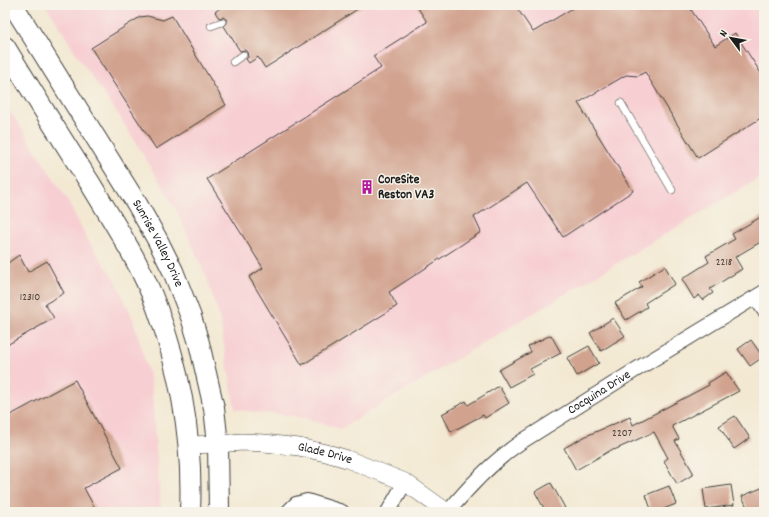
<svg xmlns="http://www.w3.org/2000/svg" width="769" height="517" viewBox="0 0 769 517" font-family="Dekko,sans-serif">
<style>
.built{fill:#f7cfd3}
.building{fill:#d1a28e}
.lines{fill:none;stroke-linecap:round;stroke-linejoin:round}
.service-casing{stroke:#3c3b37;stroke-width:8}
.minor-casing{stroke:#3c3b37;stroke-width:16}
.tertiary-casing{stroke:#3c3b37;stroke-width:18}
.secondary-casing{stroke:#3c3b37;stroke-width:22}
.service{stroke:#fff;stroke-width:7}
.minor{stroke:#fff;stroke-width:14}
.tertiary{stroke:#fff;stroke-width:17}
.secondary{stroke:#fff;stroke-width:20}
.labels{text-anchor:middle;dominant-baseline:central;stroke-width:3;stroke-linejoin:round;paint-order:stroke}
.number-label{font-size:11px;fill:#493e38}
.poi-label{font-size:13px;font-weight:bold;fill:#1c1c1c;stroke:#f7f3e8;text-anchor:start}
.street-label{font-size:13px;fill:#1c1c1c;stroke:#f7f3e8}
</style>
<rect width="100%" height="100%" fill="#f7f3e8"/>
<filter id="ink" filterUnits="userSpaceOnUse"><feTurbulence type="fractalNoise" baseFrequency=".025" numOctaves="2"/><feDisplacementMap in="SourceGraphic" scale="8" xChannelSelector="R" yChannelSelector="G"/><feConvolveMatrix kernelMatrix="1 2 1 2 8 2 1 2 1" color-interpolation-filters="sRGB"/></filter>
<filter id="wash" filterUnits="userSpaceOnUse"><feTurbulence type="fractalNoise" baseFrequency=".012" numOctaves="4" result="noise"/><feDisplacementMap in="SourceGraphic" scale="16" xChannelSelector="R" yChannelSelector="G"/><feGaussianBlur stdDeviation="0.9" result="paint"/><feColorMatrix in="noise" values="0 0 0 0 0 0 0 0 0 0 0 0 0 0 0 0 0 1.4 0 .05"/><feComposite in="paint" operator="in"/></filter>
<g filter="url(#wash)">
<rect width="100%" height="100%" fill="#f3e9d3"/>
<path class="built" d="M46,5H764V175L340,429L312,420L288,415L260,413L235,409L219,316L207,279L182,222L169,197L118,114L78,57Z
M5,103L65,196L89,242L116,281L133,319L151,382L161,512H5Z"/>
<g id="blocks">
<path class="building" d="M224,5H364L265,68L258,57L249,63L246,59L248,57L247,52L245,50L240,51L224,26L227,23V20L223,17L219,18L215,12Z
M416,5H515L533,32L578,5H688L715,46L735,33L764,78V116L698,158L645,72L638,76L626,75L578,103L633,191L563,237L527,183L474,217L481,232L389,292L397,306L302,365L249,277L263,268L207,179L381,68L373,56L427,22Z
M147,16L163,20L172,16L226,105L156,149L91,48L140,17Z
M764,215V240L735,257L742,269L710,289L713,293L703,300L699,295L694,299L682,279L709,262L706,256L735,239L732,234Z
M19,255L28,272L47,261L64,293L45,304L54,318L5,346V265Z
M665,266L675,284L645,303L647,307L626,320L615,303L642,287L639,282Z
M613,318L625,336L601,351L590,333Z
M551,335L561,353L530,369L533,374L509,387L499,370L531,352L528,346Z
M751,340L763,357L750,366L738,349Z
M589,346L599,363L577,376L567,358Z
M726,372L739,391L672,426L679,439L675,441L694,474L677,484L664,461L668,458L654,432L614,450L613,449L576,470L564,448L586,436L630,417L633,425L709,385L708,383Z
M75,380L122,468L84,488L97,512H5V418Z
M499,386L509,403L485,418L483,415L451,432L442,414L466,401L468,405Z
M735,416L750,438L734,449L719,426Z
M551,483L565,508L557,512H546L535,492Z
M731,485L734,505L706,509L703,489Z
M669,486L676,504L656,512H652L646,495Z
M764,487V512H749L742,496Z"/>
</g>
</g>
<g filter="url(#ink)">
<use href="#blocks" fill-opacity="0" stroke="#3c3b37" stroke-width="1"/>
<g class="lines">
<defs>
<path id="service" d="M211,26L222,22
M233,62L243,55
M621,103L672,190"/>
<g id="minor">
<path d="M756,298L764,310"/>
<path d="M288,512L296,504L307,501L342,512"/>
<path d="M388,512L405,482"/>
<path id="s1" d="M448,512C470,485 493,461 521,442L637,369L764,292"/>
</g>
<g id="tertiary">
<path id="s2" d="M189,445L218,444L242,442L264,443L299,447L330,454L347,459L405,482L447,512"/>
</g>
<g id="secondary">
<path id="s3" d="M13,5L137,204L157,239L173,271L191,317L199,343L214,408L218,444L219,512"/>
<path d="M5,47C33,93 61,138 90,183C114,223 141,264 157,308C181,373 193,443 190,512"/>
</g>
</defs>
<use href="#service" class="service-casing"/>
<use href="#minor" class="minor-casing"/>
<use href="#tertiary" class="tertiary-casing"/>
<use href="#secondary" class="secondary-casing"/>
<use href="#service" class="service"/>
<use href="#minor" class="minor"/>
<use href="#tertiary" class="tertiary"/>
<use href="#secondary" class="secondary"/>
</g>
</g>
<defs>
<symbol id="building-bare" viewBox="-9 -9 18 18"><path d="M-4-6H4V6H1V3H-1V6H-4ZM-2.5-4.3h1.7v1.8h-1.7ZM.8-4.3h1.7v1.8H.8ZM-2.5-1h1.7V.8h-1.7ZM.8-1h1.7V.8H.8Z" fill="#b5179e" stroke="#f7f3e8" stroke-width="2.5" paint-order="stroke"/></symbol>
</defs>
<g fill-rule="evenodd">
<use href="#building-bare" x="357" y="177" width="20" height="20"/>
</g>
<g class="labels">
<g class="number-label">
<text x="724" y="263">2218</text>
<text x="30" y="298">12310</text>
<text x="622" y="434">2207</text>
</g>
<g class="poi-label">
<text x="378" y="180">CoreSite<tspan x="378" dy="15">Reston VA3</tspan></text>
</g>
<g class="street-label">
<text stroke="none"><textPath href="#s3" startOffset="279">Sunrise Valley Drive</textPath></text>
<text stroke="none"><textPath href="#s1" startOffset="194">Cocquina Drive</textPath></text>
<text stroke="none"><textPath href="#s2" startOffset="137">Glade Drive</textPath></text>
</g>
</g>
<rect width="769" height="517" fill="none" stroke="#f7f3e8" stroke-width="20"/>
<g transform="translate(731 38) rotate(302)" stroke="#f7f3e8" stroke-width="3" paint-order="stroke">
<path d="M0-3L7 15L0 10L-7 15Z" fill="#1c1c1c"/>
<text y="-6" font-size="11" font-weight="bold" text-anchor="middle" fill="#1c1c1c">N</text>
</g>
</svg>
